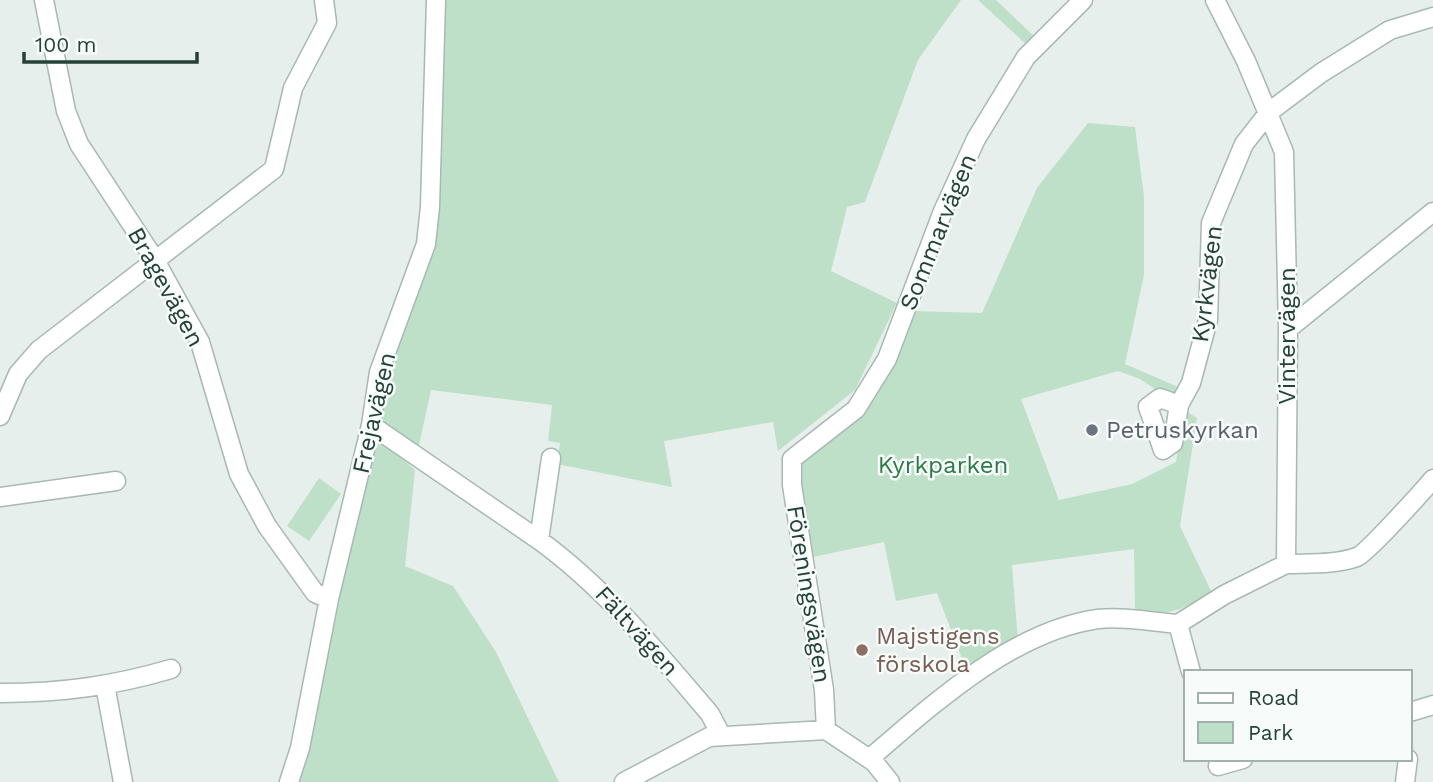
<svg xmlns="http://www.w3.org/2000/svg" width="1433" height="782" viewBox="0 0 1433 782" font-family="'Work Sans',sans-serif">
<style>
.green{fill:#bfe0c8}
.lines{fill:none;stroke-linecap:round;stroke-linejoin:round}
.minor-casing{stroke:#a8b8b2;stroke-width:21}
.minor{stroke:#fff;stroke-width:18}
.worship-dot{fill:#6b7280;stroke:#f7fbf9;stroke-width:2.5}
.education-dot{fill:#8d6e63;stroke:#f7fbf9;stroke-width:2.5}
.labels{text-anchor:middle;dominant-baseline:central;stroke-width:5;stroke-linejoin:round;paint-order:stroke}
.street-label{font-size:24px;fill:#24423a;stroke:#f7fbf9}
.worship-label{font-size:24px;fill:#5b616d;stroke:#f7fbf9;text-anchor:start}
.park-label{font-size:24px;fill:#2d7a4b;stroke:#f7fbf9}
.education-label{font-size:24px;fill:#785e54;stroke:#f7fbf9;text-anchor:start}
</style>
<rect width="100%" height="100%" fill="#e6efeb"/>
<path class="green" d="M443,0H961L918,60L865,202L847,207L831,271L897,303L855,390L778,451L773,422L664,441L672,487L557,464L560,443L548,441L552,405L431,390L418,450L385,425L378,406L431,240L443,109Z
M978,0H996L1036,38L1029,47Z
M1088,123L1135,127L1144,196V275L1125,364L1183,389L1180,395L1167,397L1140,379L1118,371L1021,399L1059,500L1132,484L1176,462L1184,410L1197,418L1180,526L1211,591C1179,612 1174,614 1135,613L1134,549L1012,565L1018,642L967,672L937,593L896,601L884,542L813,557L797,458L856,420L882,383L912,311L982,313L1037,188Z
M378,438L415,470L405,566L453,586L496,652L559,782H298L308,754L370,447Z
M319,478L341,494L309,541L287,526Z"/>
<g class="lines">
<defs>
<path id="minor" d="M44,0L66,111L79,144L155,260L200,342L239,474L267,526L315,593L329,599
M1288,329L1433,212
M1179,405L1173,443L1163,450L1148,407L1160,398L1179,405L1191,383L1208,320L1211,223L1244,144L1269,112L1321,73L1390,30L1433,17
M0,416L18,374L39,350L274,169L293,88L327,23L324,0
M371,425L539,540
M551,458L539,540C605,588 657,652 710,714L721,735
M0,497L116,481
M1286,564C1310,563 1334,565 1357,557C1367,553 1422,492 1433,479
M1178,624L1224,595L1286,564L1288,329L1284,152L1246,61L1215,0
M1178,624L1191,672
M105,685L123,782
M0,693C61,693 113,686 171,669
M1410,712L1433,705
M826,730L824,690L792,485V459L856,409L887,359L943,211L976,139L1026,57L1083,0
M826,730L874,762L890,782
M869,759C933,704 1012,631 1098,619C1123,616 1153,622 1178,624
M1218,766L1243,759
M289,782L300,748L329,599L371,425L379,372L426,244L430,207L436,0
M624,782L709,737L826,730
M1405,782L1408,759"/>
</defs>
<use href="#minor" class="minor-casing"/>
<use href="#minor" class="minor"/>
</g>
<circle class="worship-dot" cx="1092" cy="430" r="7"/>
<circle class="education-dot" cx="862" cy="650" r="7"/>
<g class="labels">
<g class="street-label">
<text transform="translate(938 232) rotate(-68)">Sommarvägen</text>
<text transform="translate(1207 284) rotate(-83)">Kyrkvägen</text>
<text transform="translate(166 287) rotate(61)">Bragevägen</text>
<text transform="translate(1287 336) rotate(-90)">Vintervägen</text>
<text transform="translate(374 413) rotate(-77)">Frejavägen</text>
<text transform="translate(809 594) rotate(81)">Föreningsvägen</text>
<text transform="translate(637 631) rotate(48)">Fältvägen</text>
</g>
<g class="worship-label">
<text x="1106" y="430">Petruskyrkan</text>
</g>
<g class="park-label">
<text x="943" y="465">Kyrkparken</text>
</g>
<g class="education-label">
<text x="876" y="636">Majstigens<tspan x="876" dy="28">förskola</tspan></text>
</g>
</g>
<rect x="1184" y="670" width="228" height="91" fill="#f7fbf9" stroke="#a3b1ad" stroke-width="2"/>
<rect x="1198" y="693" width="35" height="10" fill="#ffffff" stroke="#a3b1ad" stroke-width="2"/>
<text x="1248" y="705" font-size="21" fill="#24423a">Road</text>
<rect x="1198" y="722" width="35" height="21" fill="#bfe0c8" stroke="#a3b1ad" stroke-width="2"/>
<text x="1248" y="740" font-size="21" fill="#24423a">Park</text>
<path d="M24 52v10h173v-10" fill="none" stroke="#24423a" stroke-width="3.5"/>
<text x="35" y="52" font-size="21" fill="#24423a" stroke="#f7fbf9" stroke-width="5" paint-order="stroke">100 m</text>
</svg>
